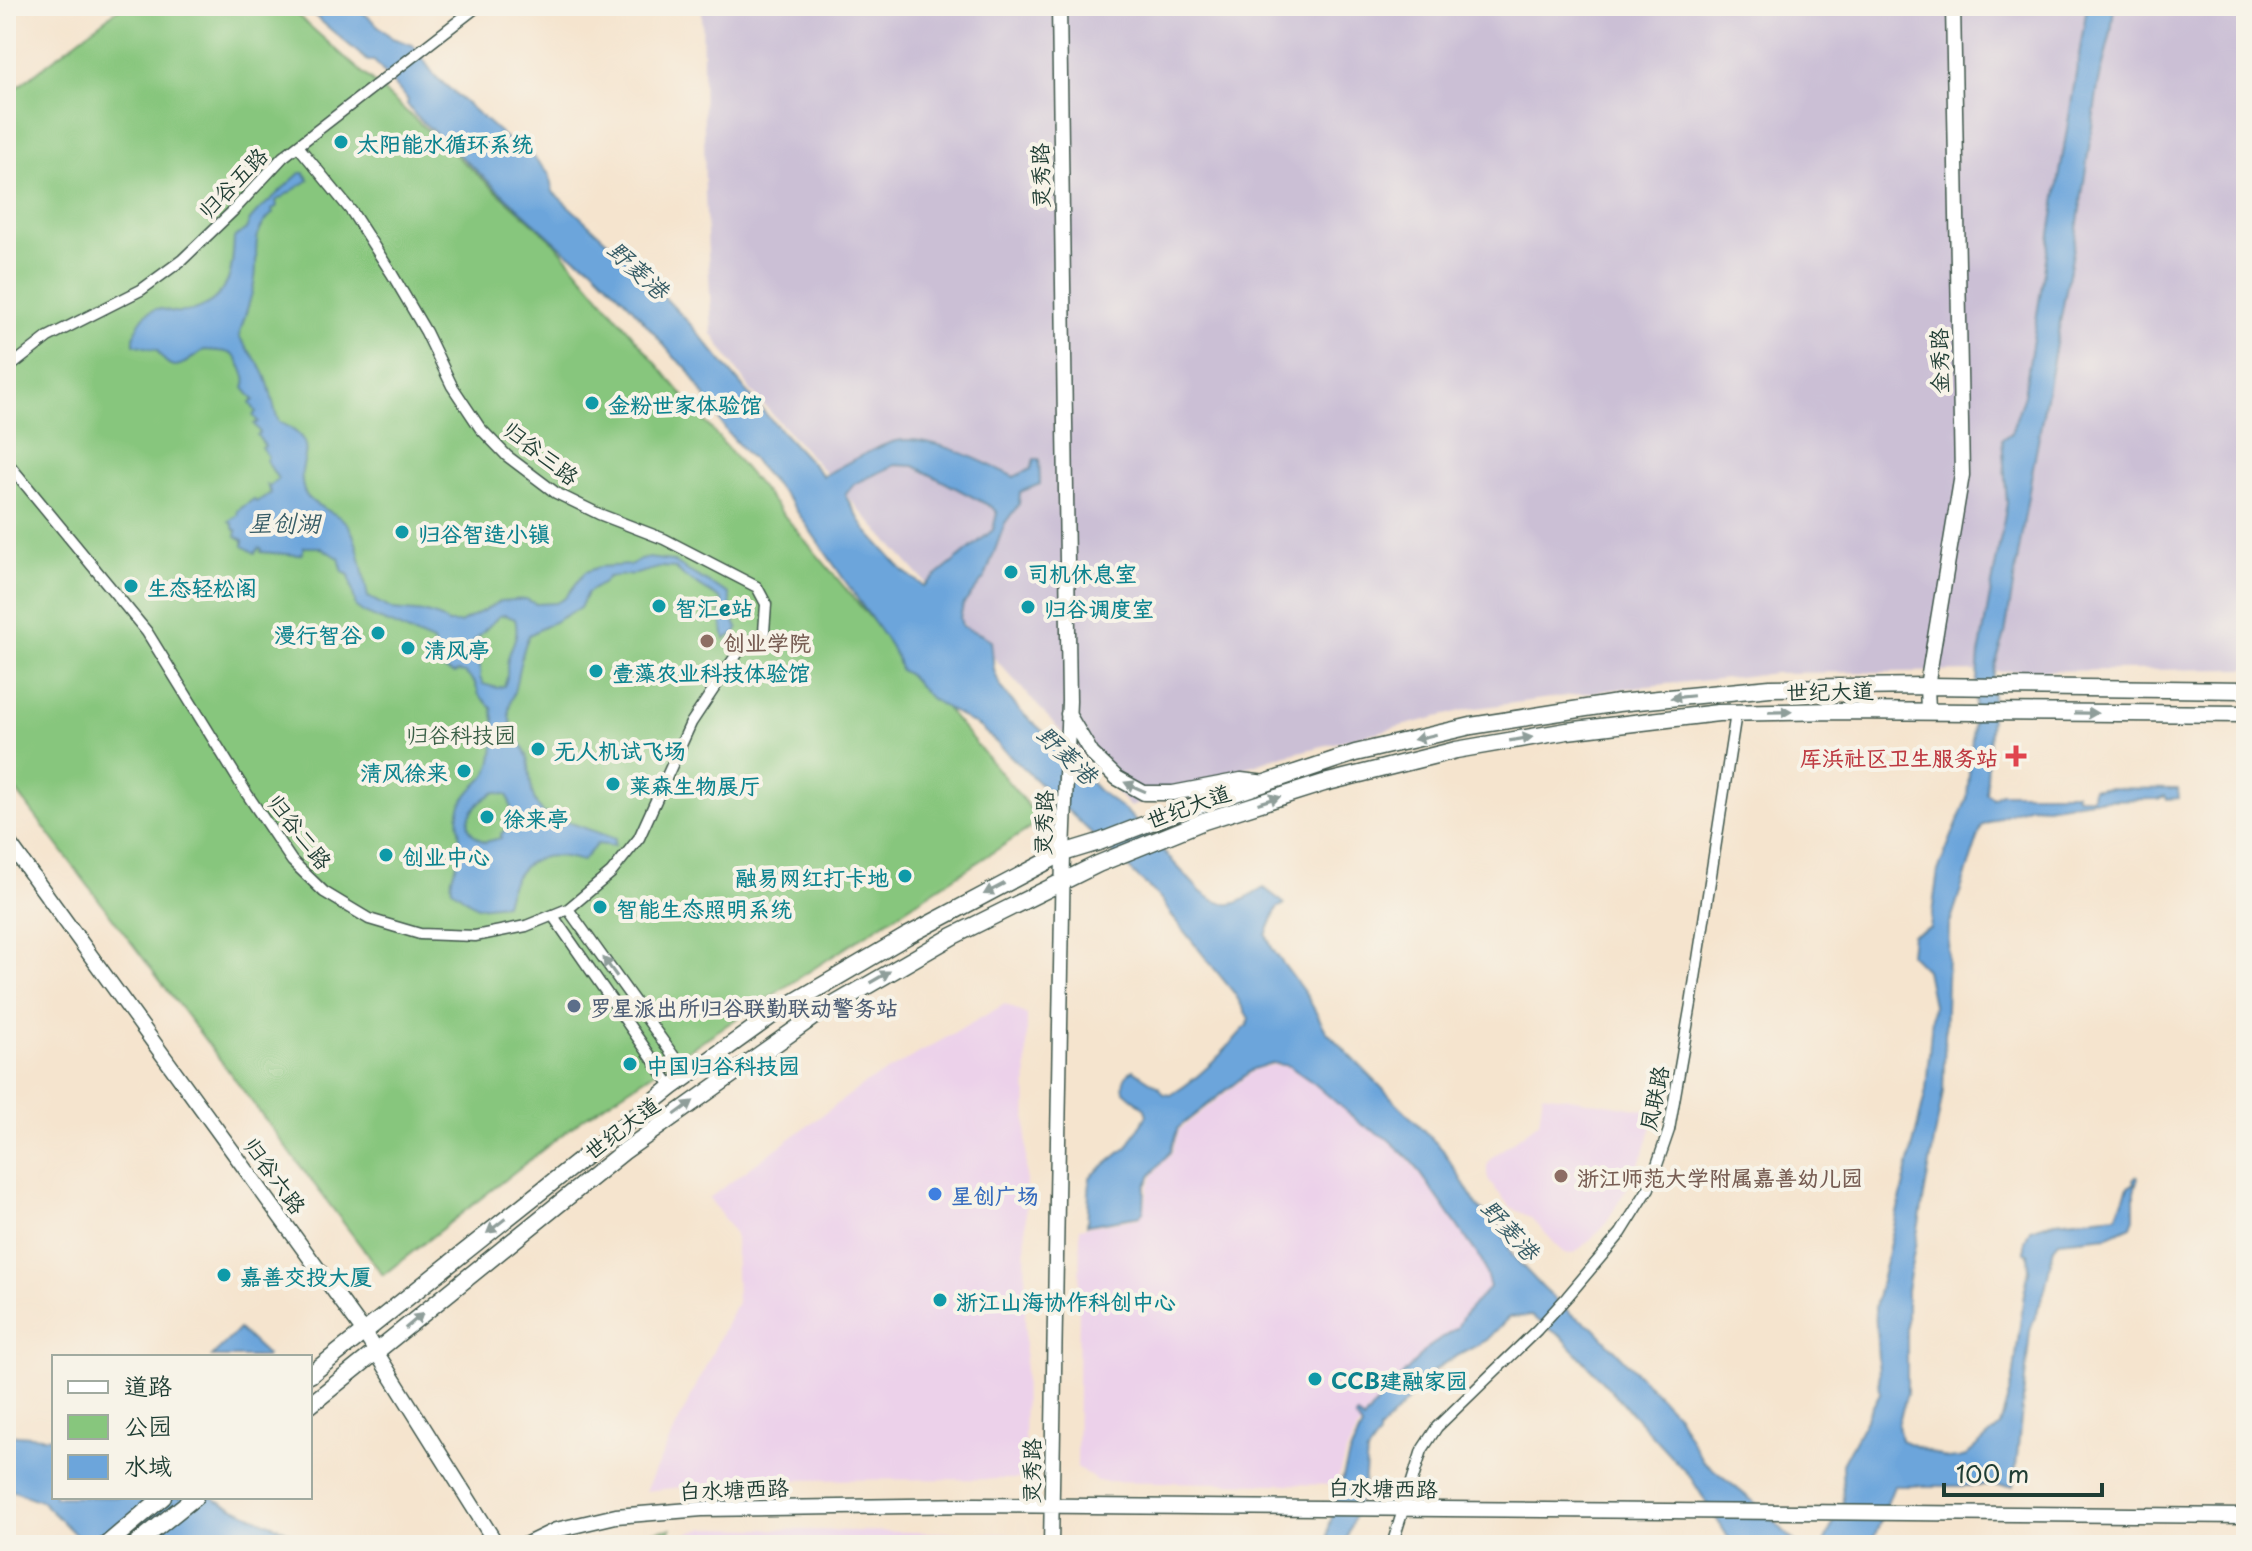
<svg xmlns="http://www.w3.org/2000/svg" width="2252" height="1551" viewBox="0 0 2252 1551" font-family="'Playpen Sans','LXGW WenKai TC',sans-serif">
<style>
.built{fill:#ecd1ea}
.industrial{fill:#cbbfd5}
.green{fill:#87c67d;stroke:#538258;stroke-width:2}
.water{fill:#6ca5db;stroke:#467188;stroke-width:2;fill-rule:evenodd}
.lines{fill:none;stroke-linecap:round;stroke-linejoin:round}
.street-casing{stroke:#3f564b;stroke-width:13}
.secondary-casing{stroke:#3f564b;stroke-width:17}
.primary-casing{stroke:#3f564b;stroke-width:19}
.street{stroke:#fff;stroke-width:10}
.secondary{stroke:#fff;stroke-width:14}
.primary{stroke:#fff;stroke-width:16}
.oneway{fill:#8f9e9a}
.culture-dot{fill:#0f9aa8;stroke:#f7f3e8;stroke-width:3}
.education-dot{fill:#8d6e63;stroke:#f7f3e8;stroke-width:3}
.health-dot{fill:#e0444e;stroke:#f7f3e8;stroke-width:3}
.service-dot{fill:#5c6f8a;stroke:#f7f3e8;stroke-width:3}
.shop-dot{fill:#3f7fe0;stroke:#f7f3e8;stroke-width:3}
.labels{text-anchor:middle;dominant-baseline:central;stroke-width:8;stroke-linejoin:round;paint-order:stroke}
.culture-label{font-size:22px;font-weight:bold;fill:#0d838f;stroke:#f7f3e8;text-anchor:start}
.street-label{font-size:22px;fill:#1f3d34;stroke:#f7f3e8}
.education-label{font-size:22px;font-weight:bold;fill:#785e54;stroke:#f7f3e8;text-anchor:start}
.park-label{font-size:22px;fill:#395f46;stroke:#f7f3e8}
.health-label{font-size:22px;font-weight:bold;fill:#be3a42;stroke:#f7f3e8;text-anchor:end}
.service-label{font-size:22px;font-weight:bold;fill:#4e5e75;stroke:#f7f3e8;text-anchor:start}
.shop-label{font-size:22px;font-weight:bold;fill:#366cbe;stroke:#f7f3e8;text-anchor:start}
.water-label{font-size:24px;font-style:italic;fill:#365c66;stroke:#f7f3e8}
</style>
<rect width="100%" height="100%" fill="#f7f3e8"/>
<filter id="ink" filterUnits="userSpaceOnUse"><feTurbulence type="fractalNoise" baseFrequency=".0125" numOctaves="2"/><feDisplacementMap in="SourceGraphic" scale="16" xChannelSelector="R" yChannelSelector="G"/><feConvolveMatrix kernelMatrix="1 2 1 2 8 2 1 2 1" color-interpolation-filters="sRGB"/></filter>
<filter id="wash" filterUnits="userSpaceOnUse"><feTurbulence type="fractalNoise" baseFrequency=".006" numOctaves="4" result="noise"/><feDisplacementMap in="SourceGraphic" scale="32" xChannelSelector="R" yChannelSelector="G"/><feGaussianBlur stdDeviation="1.8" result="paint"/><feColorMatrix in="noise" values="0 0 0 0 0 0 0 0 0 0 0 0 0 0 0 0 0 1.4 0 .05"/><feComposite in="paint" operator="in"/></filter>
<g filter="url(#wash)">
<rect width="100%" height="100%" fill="#f5e4ce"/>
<path class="built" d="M1005,1004L1027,1015L1024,1479L749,1480L645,1491L737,1302L735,1234L709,1198L863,1085Z
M1273,1065L1288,1067L1315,1084L1361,1124L1388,1139L1411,1162L1482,1261L1490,1287L1463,1315L1457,1328L1429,1347L1379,1398L1363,1419L1345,1455L1336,1485L1097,1481L1077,1467L1080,1228L1140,1218L1145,1210L1148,1187L1153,1175L1172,1152L1179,1130L1254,1070Z
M1543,1094L1656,1112L1646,1146L1632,1180L1602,1229L1576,1252L1571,1254L1564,1253L1530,1217L1511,1208L1489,1181L1487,1174V1166L1491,1158L1539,1122Z
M705,1528L1013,1534V1545H673L682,1535Z
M1084,1542H1302L1303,1545H1084Z"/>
<path class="industrial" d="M702,6H2246V669L1776,673L1618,689L1469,709L1271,759L1130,807L752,392L712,334L705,194Z"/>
<path class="green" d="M122,6H287L555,243L1041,821L582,1119L383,1275L6,777V96Z
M671,1529L664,1545H589L629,1535Z"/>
<path class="water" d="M303,6H356L392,38L413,45L435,76L509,141L529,152L549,174L553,192L630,262L693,327L762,410L823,476C843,466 875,446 896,441C930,434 983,462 1014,477L1031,469L1034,459H1039L1040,484L1020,492L1019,504L1005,523L985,577L963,605L960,618L962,626C972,632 983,633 991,641L994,670L1001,688L1021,712L1046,734L1098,790L1127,812L1201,892C1229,913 1236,904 1264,888L1285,904L1277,908L1266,935L1273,950L1307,996L1326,1031L1443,1150L1478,1207L1499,1225L1512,1255L1543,1288L1571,1314L1593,1327L1677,1415L1702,1460L1754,1502L1798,1545H1733L1691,1478L1563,1338L1531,1316L1509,1317L1487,1340L1446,1362L1422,1380L1415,1388L1412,1396L1379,1431V1436L1367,1453L1364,1486L1345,1544L1327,1545L1329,1527L1349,1455L1362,1427L1355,1417L1357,1415L1363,1421L1380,1399L1429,1347L1457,1328L1463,1316L1490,1287L1482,1261L1412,1161L1388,1139L1361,1124L1315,1084L1289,1066L1272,1063L1253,1069L1178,1128L1170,1152L1151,1175L1145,1187L1144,1209L1140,1216L1087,1225L1090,1177L1127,1147L1147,1115L1145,1109L1124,1091C1122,1082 1125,1074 1133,1070L1159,1087L1164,1094L1171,1095C1191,1083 1209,1067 1225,1050C1233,1042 1239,1033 1247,1026L1249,1019L1235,994L1171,915L1162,900L981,728L931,699L909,675L900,670L897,658L889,644L789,500L727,432L688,369L675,358L630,305L591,266L569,254L415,115L407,104L408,100L374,61H368ZM895,465L914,466L992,507L997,513L993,530L924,586L903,571L865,529L845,495L854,484Z
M2087,6H2114L2111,32L2098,86L2076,236L2031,478L2005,634L1994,669L1986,793L1993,798L2001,793H2076L2077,797H2092L2093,788L2178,789L2179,798L2167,799L2165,796L2159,799L2091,800L2046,807L2030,806L2002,816L1982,826L1949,926L1943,1092L1907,1290V1393L1898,1425L1901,1440L1947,1459L1958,1458L1966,1456L2000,1426L2013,1380L2024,1294L2029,1270L2028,1253L2025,1252V1241L2030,1229L2056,1221L2117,1215L2128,1187L2134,1184L2133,1180L2137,1176L2138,1178L2134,1192V1218L2131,1226L2108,1236L2059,1241L2054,1247L2045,1289L2030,1331L2014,1486H1894L1871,1545H1823L1843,1503L1842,1464L1880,1393L1875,1307L1926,1090L1933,1005L1926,970L1910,954L1912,935L1930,928L1938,871L1967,798L1979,655L2007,503L2002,439L2011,433L2024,395Z
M300,173H304L309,180L276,201L277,206L272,210L273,213C249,234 259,251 255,279C252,298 244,317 239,336C246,349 258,360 264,373C272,389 272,406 279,422C327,445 293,460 304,491C311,508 337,510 348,525C358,537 364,580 368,597L393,610L426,613L439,617L448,623H460L501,601L526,599L536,604L556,603L565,598L585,572L599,567L631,565L640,559L648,558L672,561L680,565L688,571L729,594C732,606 730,619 738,629L736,633L725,639L721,618L722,600L685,577L675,568L662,567L636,574L608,577L603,583L587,593L580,608L529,635C522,651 519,666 516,683C515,693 508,703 509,714C510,729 524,744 528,760C532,781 528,796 543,813L615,839L614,846L597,844L582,861C540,848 515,861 505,904L477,907L452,889C449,874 458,867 460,853C462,838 454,816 462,803C478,775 491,786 494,745L498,742L492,708L479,695L475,683L465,673L458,672L454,674L440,668L433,642L364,613L356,607L349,575L343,572L339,558L319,547H304L302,554L297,555L261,552L262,549L259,548L255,553L243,546V540L236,536L237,531L233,528V525L229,521L238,515L237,511L254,499L256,502L271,493L267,485L270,486L278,479L266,460L268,457L262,448L265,446L257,435L260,433L254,424L258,422L253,415L256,412L250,403L254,400L244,388C247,380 245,377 242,369C233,348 225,352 204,350C185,362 173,379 157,350L134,344C133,331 141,313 156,309C162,308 168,311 174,312C196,314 218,302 227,282C233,270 233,252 234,238L246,229L250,220L257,212ZM499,616L505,615L515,619C521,640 507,648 507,666C507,675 508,677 504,686L497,688L483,684L480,678V658L472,652L473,642ZM496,792L508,796L511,807L509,826L501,834V838L485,842C453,827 474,803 496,792Z
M239,1329L267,1355L266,1357H212Z
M6,1434L54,1438V1497H214L216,1500L318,1545H86L41,1501L6,1488Z"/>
</g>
<g filter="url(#ink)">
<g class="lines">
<defs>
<path id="street" d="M6,370L48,337L141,290L182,260L233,211L283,157L478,6
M6,461L147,632L247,794L292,861L324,892L369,919L420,934L475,936L526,926L568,909L611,873L639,838L691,723L741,648L764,632L766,604L757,587L664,539L599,514L556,493L507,456L480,428L452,386L426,332L392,274L352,212L298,146
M568,909L688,1076
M553,916L672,1087
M1392,1545L1422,1450L1437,1427L1537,1330L1567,1297L1621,1233L1649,1188L1669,1130L1692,998L1736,713"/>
<path id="secondary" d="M1928,711L1927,686L1962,475L1953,6
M1068,714L1092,754L1117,778L1144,793H1173L1241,780L1266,783
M6,839L363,1331L497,1545
M525,1545L556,1530L616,1516L702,1509L975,1505L2246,1516
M1051,1545L1063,853L1069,701L1059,6"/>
<path id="primary" d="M310,1375L672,1087L774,1014L907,936L1063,853L1099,842L1164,817L1355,753L1471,726L1618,703L1770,688L1927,686L2246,690
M310,1405L623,1152L813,1017L953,936L1098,864L1204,821L1324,783L1456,750L1567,731L1718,713L1838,711L2246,714
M106,1545L163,1497
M135,1545L195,1497"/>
</defs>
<use href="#street" class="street-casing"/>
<use href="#secondary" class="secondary-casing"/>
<use href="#primary" class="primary-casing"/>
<use href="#street" class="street"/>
<use href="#secondary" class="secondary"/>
<use href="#primary" class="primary"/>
</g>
<defs><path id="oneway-solid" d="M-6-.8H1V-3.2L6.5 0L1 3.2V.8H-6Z" transform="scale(2)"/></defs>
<g class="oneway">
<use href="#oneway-solid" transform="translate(1682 697) rotate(174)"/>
<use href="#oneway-solid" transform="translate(1780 712) rotate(-1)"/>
<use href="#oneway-solid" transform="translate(2086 713) rotate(1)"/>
<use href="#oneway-solid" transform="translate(1425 737) rotate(167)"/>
<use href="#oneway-solid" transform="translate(1521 739) rotate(-9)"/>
<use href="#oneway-solid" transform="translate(1135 787) rotate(-156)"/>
<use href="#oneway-solid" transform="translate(1269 800) rotate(-17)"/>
<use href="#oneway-solid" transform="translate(994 889) rotate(152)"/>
<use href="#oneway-solid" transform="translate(610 967) rotate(-126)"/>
<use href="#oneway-solid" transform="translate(880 977) rotate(-30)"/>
<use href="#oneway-solid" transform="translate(684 1108) rotate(-36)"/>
<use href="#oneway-solid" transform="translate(496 1226) rotate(142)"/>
<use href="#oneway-solid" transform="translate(414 1321) rotate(-40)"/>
</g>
</g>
<g class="culture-dot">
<circle cx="341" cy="142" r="8"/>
<circle cx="592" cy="403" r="8"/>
<circle cx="402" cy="532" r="8"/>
<circle cx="1011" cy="572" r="8"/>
<circle cx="131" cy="586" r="8"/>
<circle cx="659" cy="606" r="8"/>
<circle cx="1028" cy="607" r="8"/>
<circle cx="378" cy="633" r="8"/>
<circle cx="408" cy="648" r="8"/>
<circle cx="596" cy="671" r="8"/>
<circle cx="538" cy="749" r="8"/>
<circle cx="464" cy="771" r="8"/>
<circle cx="613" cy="784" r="8"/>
<circle cx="487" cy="817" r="8"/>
<circle cx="386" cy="855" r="8"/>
<circle cx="905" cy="876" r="8"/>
<circle cx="600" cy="907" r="8"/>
<circle cx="630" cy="1064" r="8"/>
<circle cx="224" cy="1275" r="8"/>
<circle cx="940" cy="1300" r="8"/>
<circle cx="1315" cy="1379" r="8"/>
</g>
<g class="education-dot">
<circle cx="707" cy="641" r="8"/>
<circle cx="1561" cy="1176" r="8"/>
</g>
<path class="health-dot" d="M2012 744h8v8h8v8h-8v8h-8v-8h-8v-8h8z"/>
<circle class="service-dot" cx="574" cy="1006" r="8"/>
<circle class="shop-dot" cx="935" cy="1194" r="8"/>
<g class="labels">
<g class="culture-label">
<text x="357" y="142">太阳能水循环系统</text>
<text x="608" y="403">金粉世家体验馆</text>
<text x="418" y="532">归谷智造小镇</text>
<text x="1027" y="572">司机休息室</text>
<text x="147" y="586">生态轻松阁</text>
<text x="675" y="606">智汇e站</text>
<text x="1044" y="607">归谷调度室</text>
<text x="362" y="633" text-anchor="end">漫行智谷</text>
<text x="424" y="648">清风亭</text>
<text x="612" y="671">壹藻农业科技体验馆</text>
<text x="554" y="749">无人机试飞场</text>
<text x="448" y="771" text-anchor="end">清风徐来</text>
<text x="629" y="784">莱森生物展厅</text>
<text x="503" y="817">徐来亭</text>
<text x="402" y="855">创业中心</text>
<text x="889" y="876" text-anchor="end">融易网红打卡地</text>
<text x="616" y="907">智能生态照明系统</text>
<text x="646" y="1064">中国归谷科技园</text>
<text x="240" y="1275">嘉善交投大厦</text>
<text x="956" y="1300">浙江山海协作科创中心</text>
<text x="1331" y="1379">CCB建融家园</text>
</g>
<g class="street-label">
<text transform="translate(1039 176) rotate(-91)">灵秀路</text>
<text transform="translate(232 182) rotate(-46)">归谷五路</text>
<text transform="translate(1938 361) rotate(-91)">金秀路</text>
<text transform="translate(542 452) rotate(38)">归谷三路</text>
<text transform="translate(1830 690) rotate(-1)">世纪大道</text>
<text transform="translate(1188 805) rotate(-20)">世纪大道</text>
<text transform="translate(1042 823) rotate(-88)">灵秀路</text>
<text transform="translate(301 831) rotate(52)">归谷二路</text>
<text transform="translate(1653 1098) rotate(-78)">凤联路</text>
<text transform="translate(621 1127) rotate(-37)">世纪大道</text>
<text transform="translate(276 1175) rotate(54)">归谷六路</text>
<text transform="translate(1030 1471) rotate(-89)">灵秀路</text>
<text transform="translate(1383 1487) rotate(1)">白水塘西路</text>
<text transform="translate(734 1488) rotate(-2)">白水塘西路</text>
</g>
<g class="education-label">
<text x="723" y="641">创业学院</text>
<text x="1577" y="1176">浙江师范大学附属嘉善幼儿园</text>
</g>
<g class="park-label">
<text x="461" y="733">归谷科技园</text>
</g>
<g class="health-label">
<text x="1998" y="756">厍浜社区卫生服务站</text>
</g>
<g class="service-label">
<text x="590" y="1006">罗星派出所归谷联勤联动警务站</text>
</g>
<g class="shop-label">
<text x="951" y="1194">星创广场</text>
</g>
<g class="water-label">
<text transform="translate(639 269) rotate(43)">野菱港</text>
<text x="284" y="522">星创湖</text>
<text transform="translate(1068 754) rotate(44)">野菱港</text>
<text transform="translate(1511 1229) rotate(48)">野菱港</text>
</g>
</g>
<rect width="2252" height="1551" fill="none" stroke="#f7f3e8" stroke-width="32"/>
<rect x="52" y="1355" width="260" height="144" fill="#f7f3e8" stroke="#a1aaa0" stroke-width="2"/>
<rect x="68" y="1381" width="40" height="12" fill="#ffffff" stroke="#a1aaa0" stroke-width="2"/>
<text x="124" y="1395" font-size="24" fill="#1f3d34">道路</text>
<rect x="68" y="1415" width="40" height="24" fill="#87c67d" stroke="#a1aaa0" stroke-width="2"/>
<text x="124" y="1435" font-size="24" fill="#1f3d34">公园</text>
<rect x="68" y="1455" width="40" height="24" fill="#6ca5db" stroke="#a1aaa0" stroke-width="2"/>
<text x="124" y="1475" font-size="24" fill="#1f3d34">水域</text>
<path d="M1944 1483v12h158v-12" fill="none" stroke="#1f3d34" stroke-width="4"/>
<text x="1956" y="1483" font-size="24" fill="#1f3d34" stroke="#f7f3e8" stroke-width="6" paint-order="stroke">100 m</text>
</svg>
